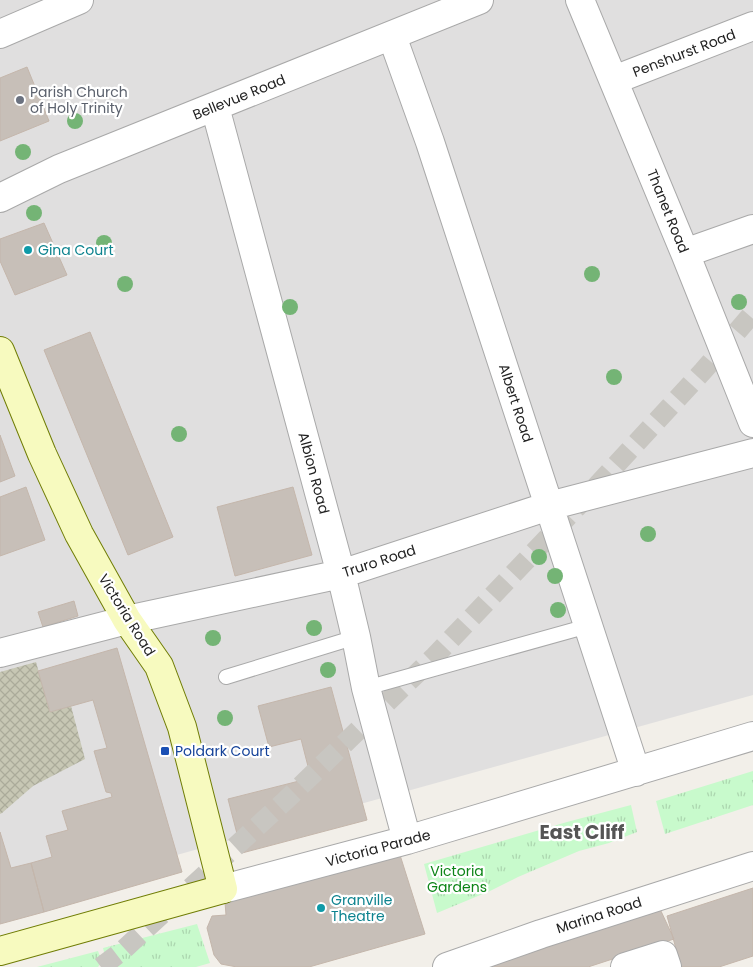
<svg xmlns="http://www.w3.org/2000/svg" width="753" height="967" viewBox="0 0 753 967" font-family="Poppins,sans-serif">
<style>
.residential{fill:#e0dfdf}
.construction{fill:url(#construction-cross-hatch)}
.park{fill:url(#park-tufts)}
.building{fill:#c7bfb8;stroke:#c4b6ab}
.lines{fill:none;stroke-linecap:round;stroke-linejoin:round}
.pedestrian-tunnel{stroke:#c8c6c1;stroke-width:20;stroke-dasharray:20 10;stroke-linecap:butt}
.service-casing{stroke:#a9a9a9;stroke-width:16}
.minor-casing{stroke:#a9a9a9;stroke-width:30}
.secondary-casing{stroke:#707d05;stroke-width:30}
.service{stroke:#fff;stroke-width:14}
.minor{stroke:#fff;stroke-width:28}
.secondary{stroke:#f7fabf;stroke-width:28}
.tree{fill:#74b475}
.worship-dot{fill:#6b7280;stroke:#fff;stroke-width:2}
.culture-dot{fill:#0f9aa8;stroke:#fff;stroke-width:2}
.transit-dot{fill:#1a4fb4;stroke:#fff;stroke-width:2}
.labels{text-anchor:middle;dominant-baseline:central;stroke-width:4.5;stroke-linejoin:round;paint-order:stroke}
.street-label{font-size:14px;fill:#222;stroke:#fff}
.worship-label{font-size:14px;fill:#5b616d;stroke:#fff;text-anchor:start}
.culture-label{font-size:14px;fill:#0d838f;stroke:#fff;text-anchor:start}
.transit-label{font-size:14px;fill:#164399;stroke:#fff;text-anchor:start}
.park-label{font-size:14px;fill:#0c8416;stroke:#fff}
.district-label{font-size:19px;font-weight:bold;fill:#555;stroke:#fff}
</style>
<defs>
<pattern id="construction-cross-hatch" width="8" height="8" patternUnits="userSpaceOnUse" patternTransform="scale(1.25)"><rect width="8" height="8" fill="#c7c7b4"/><path d="M0 0l8 8M0 8l8-8" fill="none" stroke="#abab9a"/></pattern>
<pattern id="park-tufts" width="24" height="20" patternUnits="userSpaceOnUse" patternTransform="scale(1.25)"><rect width="24" height="20" fill="#c8facc"/><path d="M3 7l-1-3M5 7V3M7 7l1-3M15 17l-1-3M17 17v-4M19 17l1-3" fill="none" stroke="#acd6af"/></pattern>
</defs>
<rect width="100%" height="100%" fill="#f2efe9"/>
<path class="residential" d="M0,0H753V695L0,904Z"/>
<path class="construction" d="M36,662L50,712L71,706L85,759L33,786L2,813L0,814V672Z"/>
<path class="park" d="M753,771V805L665,834L656,801Z
M631,805L637,832L609,843L579,851L518,877L490,891L437,913L424,864L567,822Z
M197,924L210,963L196,967H115V964L110,961L106,960L103,948Z
M98,951L102,962L98,967H37Z"/>
<path class="building" d="M27,67L49,121L0,141V78Z
M44,223L67,275L15,295L0,261V239Z
M90,332L173,537L128,555L44,350Z
M0,435L15,476L0,482Z
M26,487L45,540L0,556V497Z
M293,487L312,555L235,576L217,507Z
M74,601L78,616L43,627L38,612Z
M117,648L182,872L44,912L31,863L52,857L46,836L68,830L62,811L112,797L111,793L106,792L94,751L107,748L93,700L50,712L38,671Z
M331,687L367,820L242,853L228,799L311,778L301,739L269,747L258,706Z
M0,832L11,868L31,863L44,912L0,924Z
M400,855L425,934L309,967H237L221,964L214,955L207,928L212,916L226,915L225,902Z
M753,888V956L719,967H681L667,916Z
M660,909L674,939L588,967H487Z"/>
<g class="lines">
<path class="pedestrian-tunnel" d="M101,967L122,951L286,800L435,656L577,507L703,371L753,313"/>
<defs>
<path id="service" d="M226,677L356,637
M366,688L588,626"/>
<path id="minor" d="M580,0L685,253L753,423
M0,34L79,0
M392,36L430,142L636,772
M614,80L753,26
M215,107L341,574L356,637L366,688L407,840
M0,198L59,169L479,0
M685,253L753,229
M0,653L127,620L341,574L549,506L753,453
M223,889L407,840L753,736
M447,967L541,934L753,866
M625,967L663,955L667,967"/>
<path id="secondary" d="M0,351L42,454L79,534L127,620L159,666L182,727L223,889L0,951"/>
</defs>
<use href="#service" class="service-casing"/>
<use href="#minor" class="minor-casing"/>
<use href="#secondary" class="secondary-casing"/>
<use href="#service" class="service"/>
<use href="#minor" class="minor"/>
<use href="#secondary" class="secondary"/>
</g>
<g class="tree">
<circle cx="75" cy="121" r="8"/>
<circle cx="23" cy="152" r="8"/>
<circle cx="34" cy="213" r="8"/>
<circle cx="104" cy="243" r="8"/>
<circle cx="592" cy="274" r="8"/>
<circle cx="125" cy="284" r="8"/>
<circle cx="739" cy="302" r="8"/>
<circle cx="290" cy="307" r="8"/>
<circle cx="614" cy="377" r="8"/>
<circle cx="179" cy="434" r="8"/>
<circle cx="648" cy="534" r="8"/>
<circle cx="539" cy="557" r="8"/>
<circle cx="555" cy="576" r="8"/>
<circle cx="558" cy="610" r="8"/>
<circle cx="314" cy="628" r="8"/>
<circle cx="213" cy="638" r="8"/>
<circle cx="328" cy="670" r="8"/>
<circle cx="225" cy="718" r="8"/>
</g>
<circle class="worship-dot" cx="20" cy="100" r="5"/>
<g class="culture-dot">
<circle cx="28" cy="250" r="5"/>
<circle cx="321" cy="908" r="5"/>
</g>
<rect class="transit-dot" x="160" y="746" width="10" height="10" rx="2.5"/>
<g class="labels">
<g class="street-label">
<text transform="translate(684 53) rotate(-21)">Penshurst Road</text>
<text transform="translate(239 97) rotate(-22)">Bellevue Road</text>
<text transform="translate(668 211) rotate(68)">Thanet Road</text>
<text transform="translate(516 403) rotate(72)">Albert Road</text>
<text transform="translate(314 473) rotate(75)">Albion Road</text>
<text transform="translate(379 561) rotate(-18)">Truro Road</text>
<text transform="translate(127 615) rotate(58)">Victoria Road</text>
<text transform="translate(378 848) rotate(-15)">Victoria Parade</text>
<text transform="translate(599 915) rotate(-18)">Marina Road</text>
</g>
<g class="worship-label">
<text x="30" y="92">Parish Church<tspan x="30" dy="16">of Holy Trinity</tspan></text>
</g>
<g class="culture-label">
<text x="38" y="250">Gina Court</text>
<text x="331" y="900">Granville<tspan x="331" dy="16">Theatre</tspan></text>
</g>
<g class="transit-label">
<text x="175" y="751">Poldark Court</text>
</g>
<g class="park-label">
<text x="457" y="871">Victoria<tspan x="457" dy="16">Gardens</tspan></text>
</g>
<g class="district-label">
<text x="582" y="832">East Cliff</text>
</g>
</g>
</svg>
